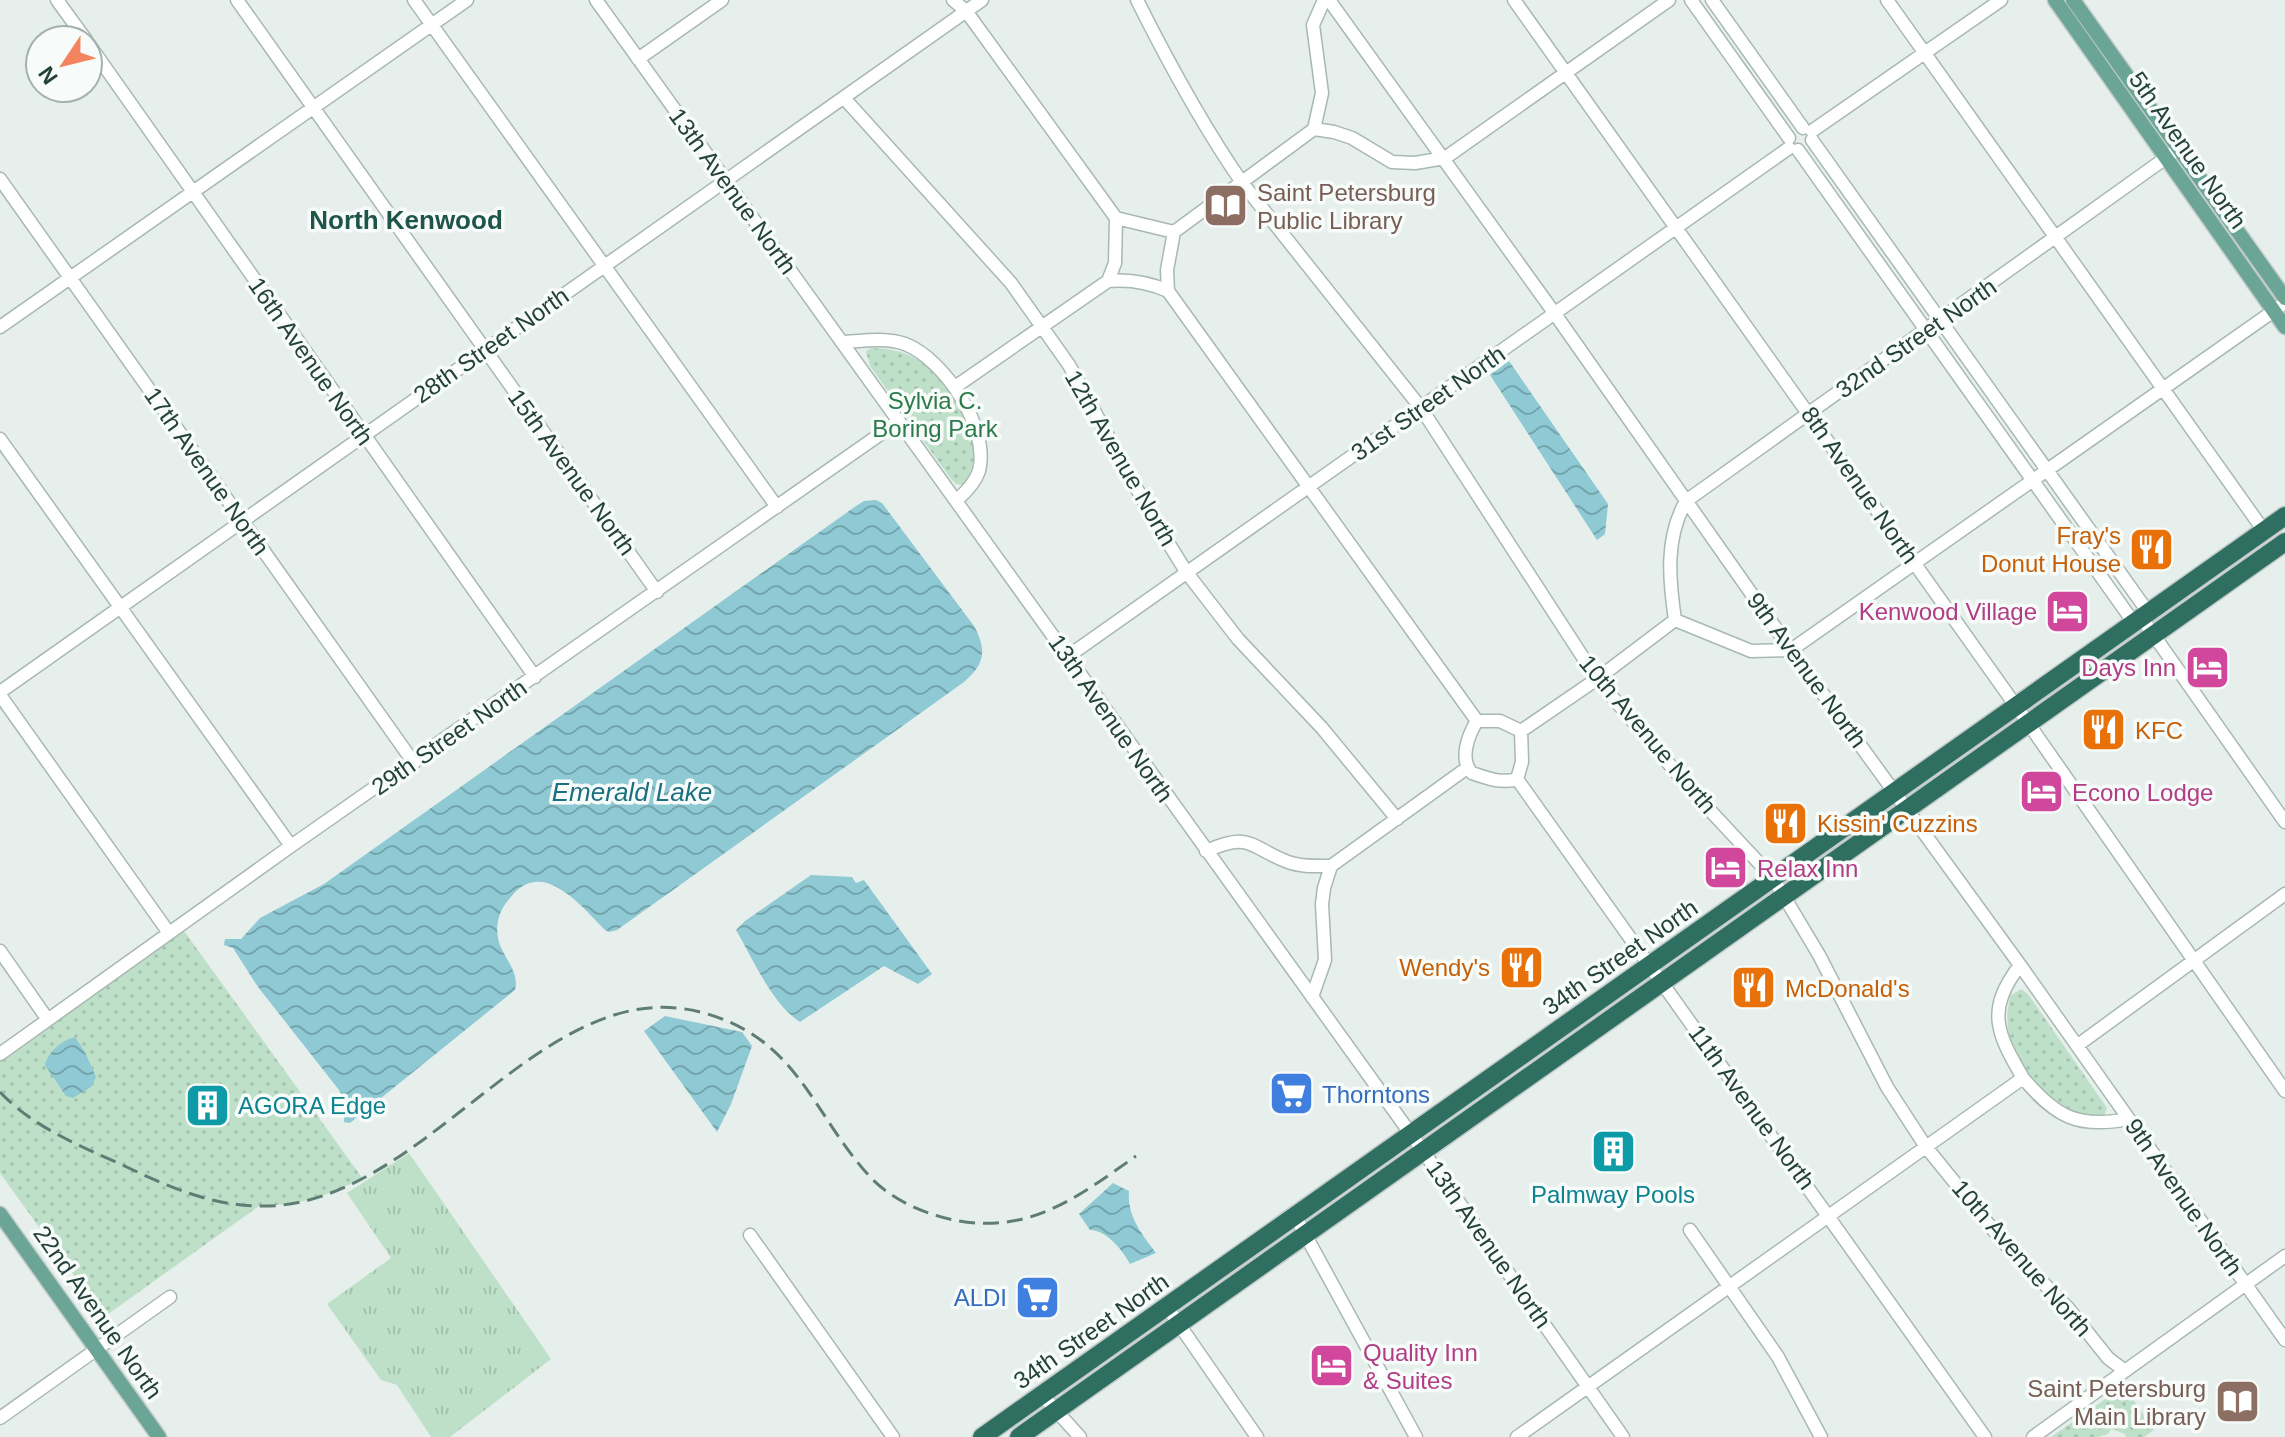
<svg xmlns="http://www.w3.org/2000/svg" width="2285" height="1437" viewBox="0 0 2285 1437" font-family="Arial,sans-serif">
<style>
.grass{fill:url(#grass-tufts)}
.park{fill:url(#park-dots)}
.water{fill:url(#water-waves)}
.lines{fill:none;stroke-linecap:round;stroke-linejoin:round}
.minor-casing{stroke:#a8b8b2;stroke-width:15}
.major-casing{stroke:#c2cac8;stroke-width:17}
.highway-casing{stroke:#c2cac8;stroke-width:21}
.minor{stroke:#fff;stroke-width:12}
.major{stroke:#6aa596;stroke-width:14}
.highway{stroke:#2f6f62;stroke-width:18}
.rail{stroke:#5f7d75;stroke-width:3;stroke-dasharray:16 8;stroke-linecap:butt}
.labels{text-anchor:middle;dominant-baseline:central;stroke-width:7;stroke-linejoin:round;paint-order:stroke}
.street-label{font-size:24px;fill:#24423a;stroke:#f7fbf9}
.education-label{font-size:24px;fill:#785e54;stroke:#f7fbf9;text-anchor:start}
.park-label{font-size:24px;fill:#2d7a4b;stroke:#f7fbf9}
.food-label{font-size:24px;fill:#c56008;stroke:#f7fbf9;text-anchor:start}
.hotel-label{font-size:24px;fill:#b23c85;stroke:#f7fbf9;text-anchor:start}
.shop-label{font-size:24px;fill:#366cbe;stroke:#f7fbf9;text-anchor:start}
.culture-label{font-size:24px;fill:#0d838f;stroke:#f7fbf9;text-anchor:start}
.neighbourhood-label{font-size:26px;font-weight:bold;fill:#1f5548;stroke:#f7fbf9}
.water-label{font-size:26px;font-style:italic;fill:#1c6f80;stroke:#f7fbf9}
</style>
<defs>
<pattern id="grass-tufts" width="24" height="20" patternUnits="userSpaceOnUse" patternTransform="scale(2)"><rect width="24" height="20" fill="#bfe0c8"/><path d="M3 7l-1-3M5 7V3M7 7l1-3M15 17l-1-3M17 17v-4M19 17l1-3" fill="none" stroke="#a4c1ad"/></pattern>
<pattern id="park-dots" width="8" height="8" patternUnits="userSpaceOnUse" patternTransform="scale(2)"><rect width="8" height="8" fill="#bfe0c8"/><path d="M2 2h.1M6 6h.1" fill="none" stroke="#a4c1ad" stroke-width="1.8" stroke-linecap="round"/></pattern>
<pattern id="water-waves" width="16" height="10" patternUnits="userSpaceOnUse" patternTransform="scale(2)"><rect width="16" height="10" fill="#8ec9d4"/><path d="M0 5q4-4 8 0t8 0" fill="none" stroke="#74a5ad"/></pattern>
</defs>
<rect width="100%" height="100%" fill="#e6efeb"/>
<path class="grass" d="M409,1153L551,1359L450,1437H431L397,1385L381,1380L327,1304L391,1258L347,1193Z"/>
<path class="park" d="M871,348C890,348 908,352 924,364C955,387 991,448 964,485L956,484L951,479L870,366L866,351Z
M184,931L363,1179L317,1198L291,1204L259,1206L104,1317L0,1173V1061Z
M2021,989L2028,994L2107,1108L2104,1117C2061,1121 2021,1079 2010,1039C2006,1024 2007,1011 2010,996Z
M2124,1386L2154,1430L2144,1437H2126L2125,1434L2111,1429L2108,1434L2099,1437H2051Z"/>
<path class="water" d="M1509,361L1608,504L1605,534L1597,540L1490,375Z
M876,500L882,503L974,626C987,650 985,664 964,682L617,930L609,932L605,930C581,906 542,856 510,898C500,909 495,923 498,938C501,956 520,970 515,990L350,1123L344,1122L345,1103L339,1090L258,987L233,948L224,945L225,939H241L260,918L324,884L856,506L864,501Z
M811,875L852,877L856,883L864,880L932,974L918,984L884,966L800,1022C772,1004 753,959 736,930L745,921Z
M665,1016L742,1032L752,1046L731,1104L717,1132L644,1031Z
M75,1037L85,1052L96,1077L91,1087L73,1098L66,1096L45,1065C48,1052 62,1040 75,1037Z
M1113,1183L1129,1191C1127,1216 1141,1233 1156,1253L1130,1264C1123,1251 1107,1230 1090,1230L1079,1214Z"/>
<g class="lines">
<defs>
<path id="minor" d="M57,0L86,40
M237,0L657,592
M414,0L777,507
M596,0L1423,1151L1623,1437
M953,0L966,11L1116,218
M1137,0C1169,64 1202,125 1243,184L1421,408L1597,679L1692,791L1773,878L1819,955L1887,1087L1926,1147L2003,1242L2068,1308L2108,1358L2125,1371
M1324,0L1313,25L1322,93L1314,129L1334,132L1352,138L1392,162L1415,163L1445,158L1669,0
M1329,0L1555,314L1791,650L2020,965L2285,1340
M1514,0L2028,723L2285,1091
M1691,0L1789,138
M1712,0L1803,128
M1887,0L2264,531
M88,43L535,677
M638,59L722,0
M844,98L1011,283L1069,365L1154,520L1187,573L1238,639L1322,728L1397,819
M1812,131L2001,0
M1812,140L2148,612
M1798,150L2134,623
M2174,152L1686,501C1665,538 1669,579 1675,620L1751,651L1791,650L2285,303
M0,179L414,763
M1116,218L1174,232
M1108,281L1115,263L1116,218
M1168,291L1167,270L1174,232L1314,129
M0,327L467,0
M843,342C862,341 886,337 905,344C944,359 990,428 979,471C975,483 966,492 957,500
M955,387L1108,281C1130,279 1148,282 1168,291L1477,721
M0,439L291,846
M2141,617L2285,822
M1067,657L1789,148
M0,692L982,0
M0,695L169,933
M1477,721C1468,735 1459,760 1472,773C1486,778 1502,784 1517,779L1522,762L1521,731
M1477,721H1500L1521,731
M1521,731L1597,679L1675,620
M1517,779L1985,1437
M1206,851C1251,831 1249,847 1288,862C1301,867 1317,866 1331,866
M0,951L48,1020
M2020,965C1986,1010 1996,1032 2023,1078
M1312,997L1325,960L1322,904L1324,888L1331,866L1467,768
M2078,1045L2285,894
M0,1054L291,846L899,421
M1295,1216L1416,1437
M1690,1230L1778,1357L1821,1437
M750,1235L893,1437
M1167,1307L1257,1437
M1042,1395L1080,1437
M0,1418L170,1297
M1517,1437L2023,1078C2055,1116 2077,1129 2128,1119
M2033,1437L2285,1256"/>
<path id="major" d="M2055,0L2285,327
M2073,0L2285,298
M0,1214L159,1437"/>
<path id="highway" d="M982,1437L2285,516
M1019,1437L2285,542"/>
</defs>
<use href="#minor" class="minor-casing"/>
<use href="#major" class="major-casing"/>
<use href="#highway" class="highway-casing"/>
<use href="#minor" class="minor"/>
<use href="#major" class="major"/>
<use href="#highway" class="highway"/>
<path class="rail" d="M0,1092C36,1130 84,1147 131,1169C171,1188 212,1205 257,1206C423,1212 539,971 700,1012C799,1037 812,1115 872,1179C894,1201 925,1214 954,1220C1029,1235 1078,1197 1136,1156"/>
</g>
<defs>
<symbol id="library-square" viewBox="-11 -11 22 22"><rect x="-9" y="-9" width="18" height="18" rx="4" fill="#8d6e63" stroke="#f7fbf9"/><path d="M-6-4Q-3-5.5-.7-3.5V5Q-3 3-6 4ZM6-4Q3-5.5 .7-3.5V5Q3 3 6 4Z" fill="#fff"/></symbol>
<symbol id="restaurant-square" viewBox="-11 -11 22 22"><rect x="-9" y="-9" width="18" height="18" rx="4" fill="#e8710a" stroke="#f7fbf9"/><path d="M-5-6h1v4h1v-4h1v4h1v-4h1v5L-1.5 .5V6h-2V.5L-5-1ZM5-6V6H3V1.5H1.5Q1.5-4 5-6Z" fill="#fff"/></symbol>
<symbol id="hotel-square" viewBox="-11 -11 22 22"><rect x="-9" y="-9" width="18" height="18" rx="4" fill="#d1479c" stroke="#f7fbf9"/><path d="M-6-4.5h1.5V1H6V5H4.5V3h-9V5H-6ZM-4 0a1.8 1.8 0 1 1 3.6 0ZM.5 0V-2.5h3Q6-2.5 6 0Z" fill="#fff"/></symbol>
<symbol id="supermarket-square" viewBox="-11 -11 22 22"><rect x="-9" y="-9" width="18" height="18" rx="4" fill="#3f7fe0" stroke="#f7fbf9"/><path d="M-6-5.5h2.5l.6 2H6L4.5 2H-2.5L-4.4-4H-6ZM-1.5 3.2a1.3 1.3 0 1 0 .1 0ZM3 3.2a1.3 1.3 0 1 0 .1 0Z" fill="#fff"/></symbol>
<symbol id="building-square" viewBox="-11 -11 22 22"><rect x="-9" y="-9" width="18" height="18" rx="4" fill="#0f9aa8" stroke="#f7fbf9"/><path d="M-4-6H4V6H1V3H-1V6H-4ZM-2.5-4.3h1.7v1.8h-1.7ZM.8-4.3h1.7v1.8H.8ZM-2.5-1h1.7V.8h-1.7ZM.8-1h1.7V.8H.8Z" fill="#fff"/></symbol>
</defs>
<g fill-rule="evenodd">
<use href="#library-square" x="1200" y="180" width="51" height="51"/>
<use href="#restaurant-square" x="2126" y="524" width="51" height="51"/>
<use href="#hotel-square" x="2042" y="586" width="51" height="51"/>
<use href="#hotel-square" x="2182" y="642" width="51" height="51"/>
<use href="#restaurant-square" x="2078" y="704" width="51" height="51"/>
<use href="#hotel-square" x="2016" y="766" width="51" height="51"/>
<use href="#restaurant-square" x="1760" y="798" width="51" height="51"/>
<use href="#hotel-square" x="1700" y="842" width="51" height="51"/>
<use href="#restaurant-square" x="1496" y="942" width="51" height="51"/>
<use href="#restaurant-square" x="1728" y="962" width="51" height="51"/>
<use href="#supermarket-square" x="1266" y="1068" width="51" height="51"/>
<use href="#building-square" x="182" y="1080" width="51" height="51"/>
<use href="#building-square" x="1588" y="1126" width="51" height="51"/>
<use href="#supermarket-square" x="1012" y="1272" width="51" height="51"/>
<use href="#hotel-square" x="1306" y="1340" width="51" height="51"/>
<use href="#library-square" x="2212" y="1376" width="51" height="51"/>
</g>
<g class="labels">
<g class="street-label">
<text transform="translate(2188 150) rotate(55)">5th Avenue North</text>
<text transform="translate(733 191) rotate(54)">13th Avenue North</text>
<text transform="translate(1916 338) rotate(-35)">32nd Street North</text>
<text transform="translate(491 345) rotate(-35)">28th Street North</text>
<text transform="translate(311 361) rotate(55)">16th Avenue North</text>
<text transform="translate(1428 403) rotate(-35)">31st Street North</text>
<text transform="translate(1121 458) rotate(60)">12th Avenue North</text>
<text transform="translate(207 471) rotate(55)">17th Avenue North</text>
<text transform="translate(572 472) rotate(54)">15th Avenue North</text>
<text transform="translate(1860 485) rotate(55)">8th Avenue North</text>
<text transform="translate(1807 670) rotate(54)">9th Avenue North</text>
<text transform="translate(1111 718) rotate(55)">13th Avenue North</text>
<text transform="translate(1648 734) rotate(50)">10th Avenue North</text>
<text transform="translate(449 737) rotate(-35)">29th Street North</text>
<text transform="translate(1620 957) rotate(-35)">34th Street North</text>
<text transform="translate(1752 1107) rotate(54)">11th Avenue North</text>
<text transform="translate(2184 1197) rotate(55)">9th Avenue North</text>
<text transform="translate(1489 1244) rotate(55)">13th Avenue North</text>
<text transform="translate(2022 1258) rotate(49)">10th Avenue North</text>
<text transform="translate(98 1312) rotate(55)">22nd Avenue North</text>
<text transform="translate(1091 1331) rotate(-35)">34th Street North</text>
</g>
<g class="education-label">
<text x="1257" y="192">Saint Petersburg<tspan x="1257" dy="28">Public Library</tspan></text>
<text x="2206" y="1388" text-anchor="end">Saint Petersburg<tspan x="2206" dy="28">Main Library</tspan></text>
</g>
<g class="park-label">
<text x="935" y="400">Sylvia C.<tspan x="935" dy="28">Boring Park</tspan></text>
</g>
<g class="food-label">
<text x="2121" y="535" text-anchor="end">Fray's<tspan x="2121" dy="28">Donut House</tspan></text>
<text x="2135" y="730">KFC</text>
<text x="1817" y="823">Kissin' Cuzzins</text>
<text x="1490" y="967" text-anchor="end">Wendy's</text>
<text x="1785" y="988">McDonald's</text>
</g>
<g class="hotel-label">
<text x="2037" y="611" text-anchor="end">Kenwood Village</text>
<text x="2176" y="667" text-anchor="end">Days Inn</text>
<text x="2072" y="792">Econo Lodge</text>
<text x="1757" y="868">Relax Inn</text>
<text x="1363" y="1352">Quality Inn<tspan x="1363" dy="28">&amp; Suites</tspan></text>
</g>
<g class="shop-label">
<text x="1322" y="1094">Thorntons</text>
<text x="1007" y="1297" text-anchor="end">ALDI</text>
</g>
<g class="culture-label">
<text x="238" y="1105">AGORA Edge</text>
<text x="1613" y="1194" text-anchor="middle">Palmway Pools</text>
</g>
<g class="neighbourhood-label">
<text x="406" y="220">North Kenwood</text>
</g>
<g class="water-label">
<text x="632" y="792">Emerald Lake</text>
</g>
</g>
<g transform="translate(64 64) rotate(235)"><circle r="38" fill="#f7fbf9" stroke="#a3b1ad" stroke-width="2"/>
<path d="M0-6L14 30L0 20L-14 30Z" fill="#f4845f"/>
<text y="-12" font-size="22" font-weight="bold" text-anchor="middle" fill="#24423a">N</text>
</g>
</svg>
